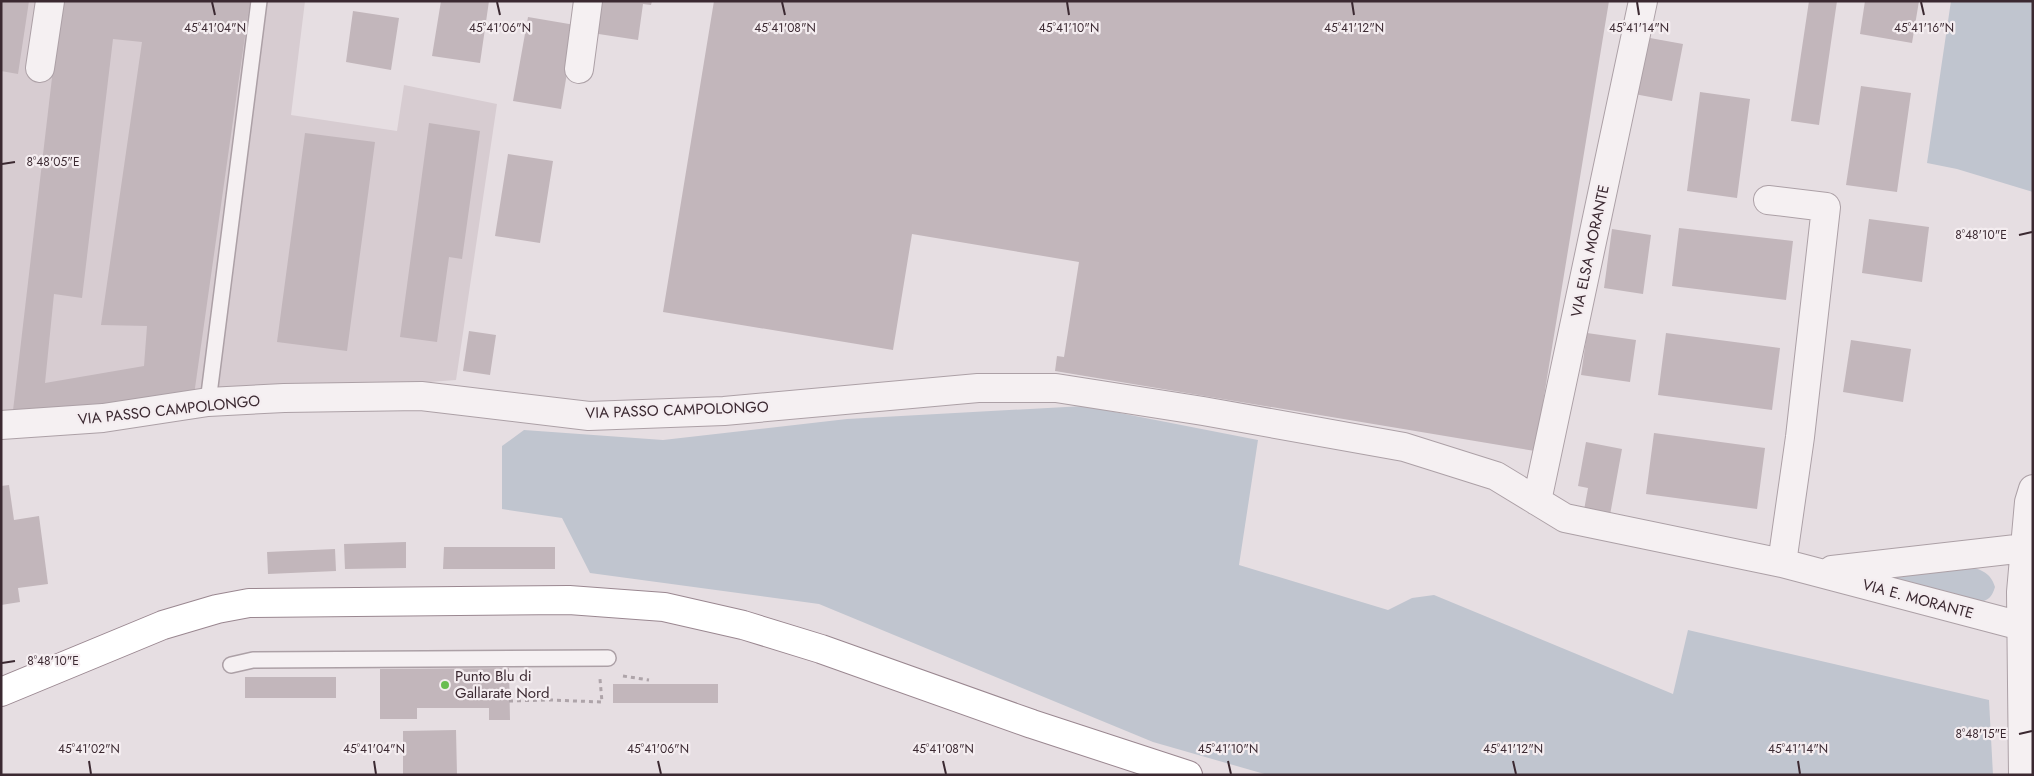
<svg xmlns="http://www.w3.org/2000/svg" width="2034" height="776" viewBox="0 0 2034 776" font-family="Jost,sans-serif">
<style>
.built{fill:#d7ccd1}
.green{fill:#c0c5cf}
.building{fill:#c2b6bb;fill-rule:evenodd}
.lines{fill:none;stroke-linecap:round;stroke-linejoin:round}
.lane-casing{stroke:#aca0a6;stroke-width:18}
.street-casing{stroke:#aca0a6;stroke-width:30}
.highway-casing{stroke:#9a8790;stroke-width:30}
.path{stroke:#aea4a9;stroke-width:3;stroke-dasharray:4 4;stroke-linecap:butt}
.lane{stroke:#f5f0f2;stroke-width:15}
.street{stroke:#f5f0f2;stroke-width:28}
.highway{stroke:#fff;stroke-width:28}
.ticks{fill:none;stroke:#3b2931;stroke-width:2}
.poi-dot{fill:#69bd51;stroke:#f4edf0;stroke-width:2}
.labels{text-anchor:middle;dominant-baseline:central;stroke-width:4.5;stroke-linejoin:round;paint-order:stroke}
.street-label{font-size:15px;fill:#3b2931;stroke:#f4edf0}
.poi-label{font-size:15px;fill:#3b2931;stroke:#f4edf0;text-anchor:start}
.ticks-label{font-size:12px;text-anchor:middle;fill:#3b2931;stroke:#f4edf0;stroke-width:4.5;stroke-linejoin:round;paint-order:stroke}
</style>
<rect width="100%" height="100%" fill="#e6dee2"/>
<path class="built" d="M1,1H305L291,115L397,131L404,85L497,104L456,380L216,398L1,418Z"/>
<path class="green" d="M1951,1H2033V192L1957,169L1927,163Z
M1084,406L1258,440L1239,565L1388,610L1412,598L1434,595L1673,694L1688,630L1989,700L1993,775H1268L1153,742L819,604L590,573L562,518L502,509V446L524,430L663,440L847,419Z
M1968,566C1982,570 1991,573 1995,587C1992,597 1988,601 1978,602L1867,574Z"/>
<path class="building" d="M1,1H29L18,74L1,71Z
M61,1H250L194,395L12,419ZM113,39L142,42L101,325L147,326L144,366L45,383L54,294L82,298Z
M441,1H489L480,63L432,56Z
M597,1H652L651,5L643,4L638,40L592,33Z
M714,1H1609L1535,451L1055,371L1057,356L1064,357L1079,262L912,234L893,350L663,312Z
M1809,1H1837L1819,125L1791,121Z
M1865,1H1919L1912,43L1860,34Z
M353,11L399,18L391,70L346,62Z
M528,17L575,25L561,109L513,101Z
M1628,34L1683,44L1672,101L1618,91Z
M1861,86L1911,93L1897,192L1846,185Z
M1700,92L1750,99L1737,198L1687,191Z
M429,123L480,131L462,259L449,257L437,342L400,337Z
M305,133L375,142L347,351L277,342Z
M508,154L553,161L540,243L495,236Z
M1869,219L1929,227L1922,282L1862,273Z
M1679,228L1793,241L1786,300L1672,286Z
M1612,229L1651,235L1643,294L1604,288Z
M469,331L496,335L490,375L463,371Z
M1587,333L1636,340L1630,382L1581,375Z
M1666,333L1780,348L1772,410L1658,395Z
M1851,340L1911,349L1903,402L1843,392Z
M1654,433L1765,448L1757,509L1646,494Z
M1586,442L1622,449L1610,515L1584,510L1588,488L1578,486Z
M9,485L14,520L39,516L48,584L18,588L20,602L1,605V486Z
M406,542V568L345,569L344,544Z
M444,547H555V569H443Z
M335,549L336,571L268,574L267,552Z
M509,668L510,720H489V708H417V719H380V669Z
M245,677H336V698H245Z
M613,684H718V703H613Z
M456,730L457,775H403V731Z"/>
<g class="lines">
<defs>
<path id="lane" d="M208,402L259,1
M231,665L253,660L608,658"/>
<path id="street" d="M40,68L50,1
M579,69L588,1
M1768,200L1826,207L1800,437L1782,563
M1,425L103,418L208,402L284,398L421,396L589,416L724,411L978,388H1056L1203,411L1404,447L1496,476L1565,518L1782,563L2021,626
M1537,501L1643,1
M1832,570L2025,548
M2023,775L2021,592L2029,502L2033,489"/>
<path id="highway" d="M1,692L163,625L217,609L249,603L569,600L664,607L743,625L821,649L1032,724L1188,775"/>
</defs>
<use href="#lane" class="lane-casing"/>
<use href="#street" class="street-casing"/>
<use href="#highway" class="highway-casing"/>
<path class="path" d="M623,676L649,680
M509,701L550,700L602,702L600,679"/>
<use href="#lane" class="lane"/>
<use href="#street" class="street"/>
<use href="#highway" class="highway"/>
</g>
<path class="ticks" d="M212,2L215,15M497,2L500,15M782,2L785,15M1067,2L1069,15M1352,2L1354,15M1637,2L1639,15M1921,2L1924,15M2,164L15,162M2019,235L2032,232M2,663L15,661M2019,734L2032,731M89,761L91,774M374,761L376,774M658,761L661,774M943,761L946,774M1228,761L1231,774M1513,761L1516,774M1798,761L1800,774"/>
<circle class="poi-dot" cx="445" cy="685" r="5"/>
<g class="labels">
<g class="street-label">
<text transform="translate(1590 251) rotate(-78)">VIA ELSA MORANTE</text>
<text transform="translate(169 410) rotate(-6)">VIA PASSO CAMPOLONGO</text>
<text transform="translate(677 410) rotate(-2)">VIA PASSO CAMPOLONGO</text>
<text transform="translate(1918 599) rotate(15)">VIA E. MORANTE</text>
</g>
<g class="poi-label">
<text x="455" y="676">Punto Blu di<tspan x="455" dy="17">Gallarate Nord</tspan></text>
</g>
</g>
<g class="ticks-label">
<text x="215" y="32">45°41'04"N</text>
<text x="500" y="32">45°41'06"N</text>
<text x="785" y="32">45°41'08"N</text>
<text x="1069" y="32">45°41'10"N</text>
<text x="1354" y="32">45°41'12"N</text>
<text x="1639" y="32">45°41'14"N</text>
<text x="1924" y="32">45°41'16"N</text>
<text x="53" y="166">8°48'05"E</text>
<text x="1981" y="239">8°48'10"E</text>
<text x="53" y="665">8°48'10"E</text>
<text x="1981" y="738">8°48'15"E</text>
<text x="89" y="753">45°41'02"N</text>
<text x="374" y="753">45°41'04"N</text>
<text x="658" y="753">45°41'06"N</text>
<text x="943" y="753">45°41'08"N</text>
<text x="1228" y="753">45°41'10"N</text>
<text x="1513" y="753">45°41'12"N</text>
<text x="1798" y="753">45°41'14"N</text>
</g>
<rect width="2034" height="776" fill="none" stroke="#3b2931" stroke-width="5"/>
</svg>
